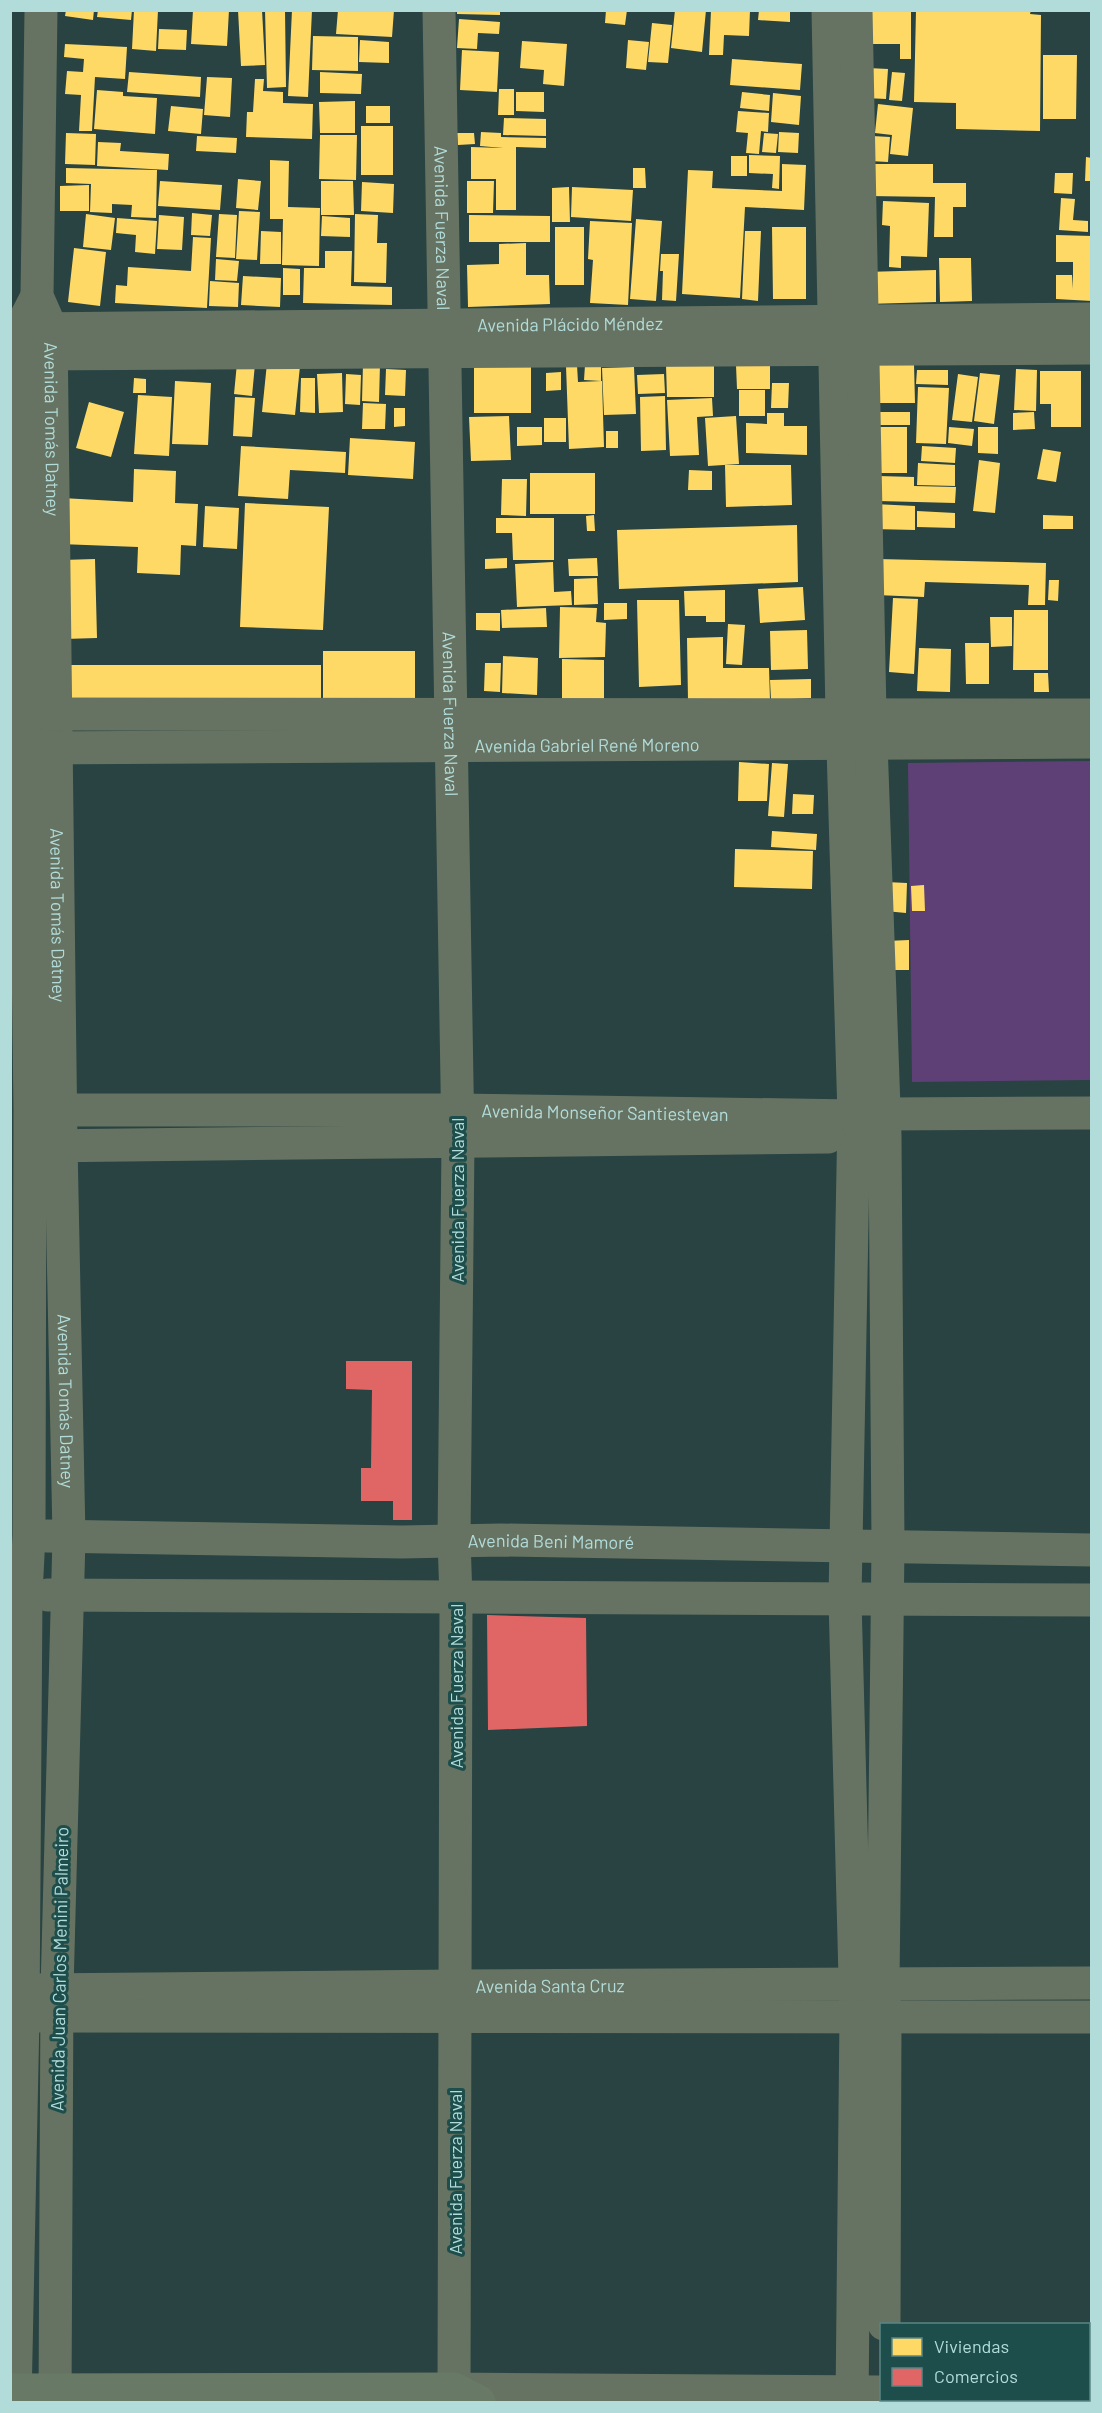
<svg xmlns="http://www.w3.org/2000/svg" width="1102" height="2413" viewBox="0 0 1102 2413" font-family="Barlow,sans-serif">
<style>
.grass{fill:#5e4076}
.homes{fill:#ffd966}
.shops{fill:#e06666}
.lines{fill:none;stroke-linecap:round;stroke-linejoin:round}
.minor{stroke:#667362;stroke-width:33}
.major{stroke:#687a66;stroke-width:33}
.labels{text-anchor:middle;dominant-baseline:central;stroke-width:6;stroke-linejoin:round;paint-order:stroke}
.street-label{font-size:18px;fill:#b2dcda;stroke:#1d4e4c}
</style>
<rect width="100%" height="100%" fill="#284342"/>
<path class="grass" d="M1091,761V1080L912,1082L908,763Z"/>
<path class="homes" d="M66,10H94L93,20L65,16Z
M98,10H132L131,20L97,17Z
M134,10H158L156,51L132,49Z
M193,10H229L227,46L191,44Z
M238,10H262L265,65L241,66Z
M265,10H285L286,87L267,88Z
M292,10H312L308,97L288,96Z
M338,10H394L392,37L336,34Z
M457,10H500V15L457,14Z
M606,10H627L625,25L605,23Z
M675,10H706L702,52L671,48Z
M711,10H750L749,36L724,35L723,55H709Z
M759,10H790V22L758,20Z
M868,10H911V59H900V44H868Z
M916,10H1031L1030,14L1041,15L1040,131L956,129V103L914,102Z
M459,19L500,22L499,34L478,33L477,49L457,48Z
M652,23L672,25L668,63L648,62Z
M159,29L187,30L186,50L158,49Z
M313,36L358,37V71L312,70Z
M360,40L389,42V63L359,62Z
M628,40L649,42L646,70L626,68Z
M522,41L567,44L564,86L543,84L544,70L520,68Z
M65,44L127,47L125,79L95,77L92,131H79L81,95L65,94L67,71L83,72L84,59L64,57Z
M462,50L499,52L497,92L460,90Z
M1043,55H1077L1076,119H1043Z
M732,59L802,64L800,90L730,85Z
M868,68L888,69L886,99L866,98Z
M129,72L201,77L200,97L127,92Z
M320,72L362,74L361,94L320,93Z
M892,72L905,73L902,101L889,100Z
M207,77L232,78L230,117L204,115Z
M255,79H264L263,91L283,92V103L313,104L312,139L246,137L247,112H253Z
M499,89H514V115H498Z
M97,90L123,92V96L157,98L155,134L94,129Z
M516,92H544V112L516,111Z
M742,92L770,95L769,111L740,108Z
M773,93L801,96L799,125L771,122Z
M355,101V133H320L319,102Z
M878,104L913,108L908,156L890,154L892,135L875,133Z
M171,106L203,109L201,134L168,131Z
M366,106H390V123H366Z
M738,111L769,113L768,132L761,131L759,154L746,153L748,133L736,132Z
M504,118L546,119V136L503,135Z
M361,126H393V175H361Z
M481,132L501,133V137L546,138V148L516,147V210H496V179H471V147L503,148L480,146Z
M779,132L799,133L798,153L778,152Z
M66,133L96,134L95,165L65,164Z
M457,133H474L475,144L458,145Z
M764,133L778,134L776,153L762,152Z
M320,135H357L356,180L319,179Z
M197,136L237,138L236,153L196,151Z
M872,136L890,137L888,162L870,161Z
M98,142L121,143L120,151L169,154L168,170L97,166Z
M749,155L780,156L779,189L772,188L773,174L749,173Z
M731,156H747V176H731Z
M1086,157L1092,158V181H1085Z
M270,160L289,161L288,207L320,208L319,266L282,265L283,219H270Z
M782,164L806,165L804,210L745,207L740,298L682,294L688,170L713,171L712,188L782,191Z
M869,164H933V183H966V207H953V237H934L935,197L869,196Z
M66,168L157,170L156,218L131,217L132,205L112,204V213L90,212L91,184L66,183Z
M633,168H645L646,188H633Z
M1055,173H1073L1072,194L1054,193Z
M238,179L261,181L258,210L236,208Z
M160,181L222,185L220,210L158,206Z
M321,181H353L354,215H321Z
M467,181H494L493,213H467Z
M362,182L394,184L393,213L361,211Z
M89,185V211H60V186Z
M569,187L570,222H552V188Z
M572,187L633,190L631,221L571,217Z
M1061,198L1075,199L1073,220L1088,221V232L1059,230Z
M883,201L929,203L927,257L901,256V268L889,267L890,226L882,225Z
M239,211L260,212L257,260L236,259Z
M192,213L212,215L210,236L191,235Z
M86,214L115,218L111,250L83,247Z
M219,214L237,215L235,258L216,257Z
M355,214L378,215L377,243H387L386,283L354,282Z
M159,215L184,217L182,250L157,249Z
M469,215L550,216V242H469Z
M322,216L350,218V237L321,236Z
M117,218L157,221L155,254L135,252L136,235L116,233Z
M636,219L662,221L656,301L630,299Z
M590,221L632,223L628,305L590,303L593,260L588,259Z
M555,227H584V285H555Z
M772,227H806V299H773Z
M261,231L281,232V264H260Z
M745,231H761L758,301L742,299Z
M1056,235L1092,236V301L1056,299V275H1072L1073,289V262H1056Z
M193,237L211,238L207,308L115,303L116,285L127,286L128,267L191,271Z
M526,243V275H549L550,304L468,307L467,265L499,264V244Z
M74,248L106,252L100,306L68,302Z
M325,251H352L351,286L392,287V305L303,303L304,268H325Z
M661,254H679L676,301L662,300L663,271H660Z
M939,258H971L972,301L940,302Z
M216,259L239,261L237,281L215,280Z
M283,268L300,269V295H283Z
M936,270V302L866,304L865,272Z
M243,276L281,278L280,307L241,305Z
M210,281L239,283L238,307L209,306Z
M474,361H531V413H474Z
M237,363L255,364L252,396L234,394Z
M267,363L300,366L295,415L262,412Z
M363,364H380L379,402L362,401Z
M914,364L915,403H874L873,365Z
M577,365L578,382L602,381L604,447L569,449L566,366Z
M585,365L601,366V381L584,380Z
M666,365H714V397H667Z
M736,365L770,366V389H737Z
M634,367L636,414L604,415L602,368Z
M386,369L406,370L405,396L385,395Z
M1016,369L1037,370L1036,411L1014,410Z
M917,370H948V385L916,384Z
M1040,371H1081V427H1051V404H1040Z
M561,372V390L546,391V373Z
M342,373L343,412L319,413L317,374Z
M980,373L1000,375L994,424L974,421Z
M346,374L361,375L360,405L345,404Z
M664,374L665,393L638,394L637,375Z
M958,374L978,377L972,422L952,420Z
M134,378L146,379V393H133Z
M301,378H315V413L300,412Z
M175,381L211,383L208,445L172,444Z
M772,383H789L788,408H771Z
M918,387L949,388L946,444L916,443Z
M739,390H765V416H739Z
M138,395L172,397L169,456L134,454Z
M665,396L666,450L641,451L640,397Z
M235,397L255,398L252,437L233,436Z
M712,398L713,416L697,417L699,455L670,456L667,400Z
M89,402L124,412L111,457L76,448Z
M363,403L386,404L385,429H362Z
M394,408H405V426L394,427Z
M879,412H910V425H879Z
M1034,412L1035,429L1013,430V413Z
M767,413H784V426H807V455L746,453V423L767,424Z
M509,416L511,460L471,461L469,417Z
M736,416L739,464L708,466L705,418Z
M544,418H566V442H544Z
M517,427H542V445L517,446Z
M878,427H907V473H878Z
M949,427L974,429L972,446L948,443Z
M978,427H998V454L978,453Z
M606,431H618V448H606Z
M350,438L415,442L413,479L348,475Z
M241,446L346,452L345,473L290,470L288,499L238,496Z
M922,446L956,448L955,463L921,461Z
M1043,449L1061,452L1056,482L1037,479Z
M979,460L1000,463L995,513L973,511Z
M918,463L955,465V486L917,485Z
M725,465H791L792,505L726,507Z
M134,469L176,471L175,503L198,504L196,546L181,545L180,575L137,573L138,547L60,544L62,498L133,502Z
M689,470L712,471V490H688Z
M530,473H595V514H530Z
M878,476L914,477V486L956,487L955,503L878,501Z
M502,479H527L526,516L501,515Z
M245,503L329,507L323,630L240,627Z
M874,504L915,506V530L873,529Z
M205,506L239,508L237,549L203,547Z
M917,511L955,513V528L917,527Z
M594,515L595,531H587L586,516Z
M1043,515L1073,516V529H1043Z
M496,518H554V560H513L512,533H496Z
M797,525L798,582L619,589L617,530Z
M507,558V568L485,569V559Z
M597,558L598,576H569L568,559Z
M95,559L97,638L64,639L62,560Z
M877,559L1046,563L1045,605H1028L1029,585L925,582L924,597L876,595Z
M553,562L554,592L571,591L572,605L517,607L515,564Z
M597,578L598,604L574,605V579Z
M1049,580H1059L1058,601L1048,600Z
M803,587L805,620L760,623L758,589Z
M725,590V622H706V616H685L684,591Z
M893,598L918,599L914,674L889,672Z
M637,600H679L681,685L639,687Z
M604,603H627V619L604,620Z
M560,607L597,608L596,622L606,623L605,657L559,658Z
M546,608L547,627L502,628L501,610Z
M1014,610H1048V670H1013Z
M476,613H500V631L476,630Z
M990,617H1012V646L991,647Z
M728,624L745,625L742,665L726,664Z
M807,630L808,669L771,670L770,631Z
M723,637V668H769L770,700L688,701L687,638Z
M965,643H989V684H966Z
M919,648L951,649L950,692L917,691Z
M323,651H415V700L323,701Z
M503,656L538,658L537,695L502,693Z
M562,659L604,660V703H562Z
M485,663H501L500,692L484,691Z
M64,665H321V701H64Z
M1034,673H1048L1049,692H1034Z
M811,679V698L771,700L770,680Z
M739,762L769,764L767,801H738Z
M772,763L788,764L784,817L768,816Z
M793,794L814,795L813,814H792Z
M772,831L817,834L816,850L771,847Z
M735,849L813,851L812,889L734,887Z
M886,882L907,883L906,913L885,911Z
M924,885L925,911H912L911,886Z
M909,940V970H886V941Z"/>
<path class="shops" d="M346,1361H412V1520H393V1501H361V1468H371L372,1390L346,1389Z
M487,1615L586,1618L587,1726L488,1730Z"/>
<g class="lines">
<g class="minor">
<path id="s1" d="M41,10L37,296L51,328L61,1145L69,1537L57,1990L55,2402"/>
<path id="s2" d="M439,10L458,1142L454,1540L456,1598L454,2389L882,2392"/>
<path d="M828,10L842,714L854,1116L845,1599L856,2015L852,2402"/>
<path d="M856,10L870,714L885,1136L888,1545L883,1985L885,2015L884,2324"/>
<path id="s3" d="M28,329L1092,319"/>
<path d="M30,354L1092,348"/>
<path d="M33,714L1092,715"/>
<path id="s4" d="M33,748L1092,742"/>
<path id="s5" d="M39,1110H458L854,1116L883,1114L1092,1113"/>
<path d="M39,1146L828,1137"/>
<path id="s6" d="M47,1536L402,1542L501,1540L1092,1550"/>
<path d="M48,1595L1092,1600"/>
<path id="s7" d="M36,1990L455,1986L1092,1983"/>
<path d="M34,2016L1092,2017"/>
<path d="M1088,2390H1092"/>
<path d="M15,2402L23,2016L26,1595L29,1535L30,1110L20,329L37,296"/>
</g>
<path class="major" d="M10,2390L454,2389L479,2402"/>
</g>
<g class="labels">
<g class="street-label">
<text stroke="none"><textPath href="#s2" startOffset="218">Avenida Fuerza Naval</textPath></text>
<text stroke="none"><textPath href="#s3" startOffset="542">Avenida Plácido Méndez</textPath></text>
<text stroke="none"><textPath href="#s1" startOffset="422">Avenida Tomás Datney</textPath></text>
<text stroke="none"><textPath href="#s2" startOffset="704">Avenida Fuerza Naval</textPath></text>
<text stroke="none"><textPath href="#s4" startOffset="554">Avenida Gabriel René Moreno</textPath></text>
<text stroke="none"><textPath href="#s1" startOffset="908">Avenida Tomás Datney</textPath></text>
<text stroke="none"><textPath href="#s5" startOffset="566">Avenida Monseñor Santiestevan</textPath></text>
<text transform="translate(457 1200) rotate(-90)">Avenida Fuerza Naval</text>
<text stroke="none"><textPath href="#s1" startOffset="1394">Avenida Tomás Datney</textPath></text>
<text stroke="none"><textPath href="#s6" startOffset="504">Avenida Beni Mamoré</textPath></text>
<text transform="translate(456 1686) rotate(-90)">Avenida Fuerza Naval</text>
<text transform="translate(59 1969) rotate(-89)">Avenida Juan Carlos Menini Palmeiro</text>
<text stroke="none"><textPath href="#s7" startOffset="514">Avenida Santa Cruz</textPath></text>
<text transform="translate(455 2172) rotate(-90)">Avenida Fuerza Naval</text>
</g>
</g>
<rect width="1102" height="2413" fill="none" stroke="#b2dcda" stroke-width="24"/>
<rect x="880" y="2323" width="210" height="78" fill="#1d4e4c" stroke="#598785" stroke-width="1.5"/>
<rect x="892" y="2338" width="30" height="18" fill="#ffd966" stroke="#598785" stroke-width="1.5"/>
<text x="934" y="2353" font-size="18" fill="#b2dcda">Viviendas</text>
<rect x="892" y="2368" width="30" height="18" fill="#e06666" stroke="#598785" stroke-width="1.5"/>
<text x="934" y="2383" font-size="18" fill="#b2dcda">Comercios</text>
</svg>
